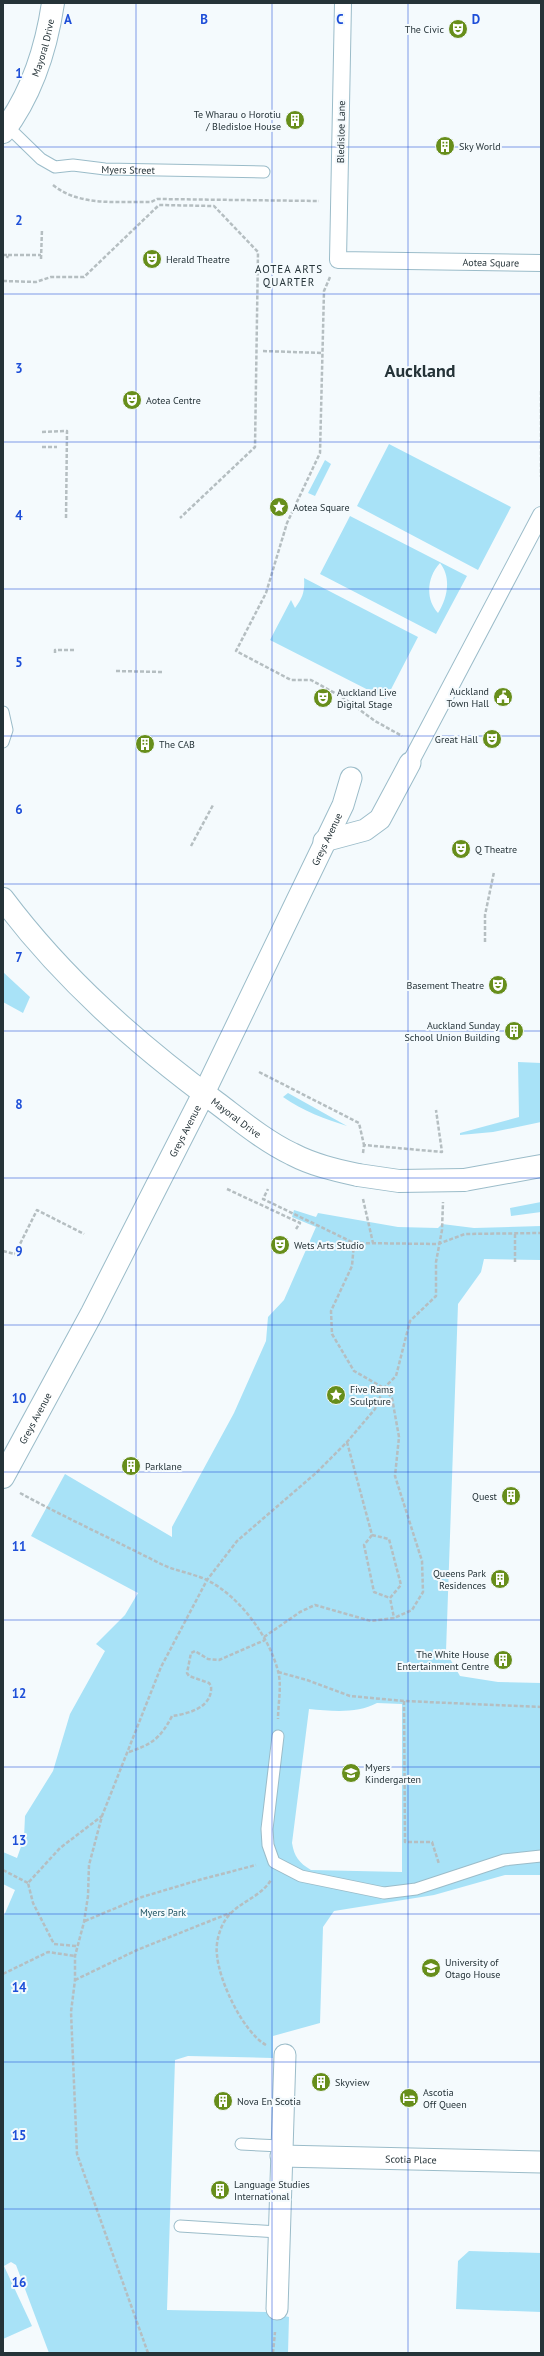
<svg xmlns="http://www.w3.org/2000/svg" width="544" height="2356" viewBox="0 0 544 2356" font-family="'PT Sans',sans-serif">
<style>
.green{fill:#a8e2f7;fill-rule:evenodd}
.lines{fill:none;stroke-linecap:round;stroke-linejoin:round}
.service-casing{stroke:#9bbcc9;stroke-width:13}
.pedestrian-casing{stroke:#9bbcc9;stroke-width:18}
.minor-casing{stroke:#9bbcc9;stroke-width:23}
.tertiary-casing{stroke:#9bbcc9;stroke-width:24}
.secondary-casing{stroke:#9bbcc9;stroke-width:24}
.path{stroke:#b5bec1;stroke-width:2.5;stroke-dasharray:4 2;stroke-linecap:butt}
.service{stroke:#fff;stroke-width:11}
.pedestrian{stroke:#fff;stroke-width:16}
.minor{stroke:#fff;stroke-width:21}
.tertiary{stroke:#fff;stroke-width:22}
.secondary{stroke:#fff;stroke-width:22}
.secondary-bridge-casing{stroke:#9bbcc9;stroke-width:24;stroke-linecap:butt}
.secondary-bridge{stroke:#fff;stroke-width:22}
.grid{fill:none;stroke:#1d4ed8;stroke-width:1;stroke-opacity:0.55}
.labels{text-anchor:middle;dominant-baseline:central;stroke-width:4;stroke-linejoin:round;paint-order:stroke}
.poi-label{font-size:10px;fill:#253338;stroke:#f4fafd;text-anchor:start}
.street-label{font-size:10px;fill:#253338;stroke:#f4fafd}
.park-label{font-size:10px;fill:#1b5060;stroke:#f4fafd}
.neighbourhood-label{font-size:11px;letter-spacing:1px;fill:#253338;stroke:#f4fafd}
.town-label{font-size:18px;font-weight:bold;fill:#253338;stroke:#f4fafd}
.grid-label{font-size:13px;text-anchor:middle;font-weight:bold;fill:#1d4ed8;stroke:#f4fafd;stroke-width:4;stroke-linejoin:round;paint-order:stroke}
</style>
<rect width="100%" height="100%" fill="#f4fafd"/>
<path class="green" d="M389,444L511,507L478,570L357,506Z
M325,460L331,464L315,496L308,493Z
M350,516L467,576L436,634L320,574ZM440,563C452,578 447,599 438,613C425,599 427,577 440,563Z
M304,578L418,637L386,699L270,640L291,600L295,608C303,598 305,590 304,578Z
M3,972L30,997L23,1013L3,1002Z
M518,1062L541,1063V1122L493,1132L460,1135V1133L519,1117Z
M288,1093L347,1126C325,1119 303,1111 283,1097Z
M541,1202V1212L511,1216L510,1208Z
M294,1210L316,1217L318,1213L398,1227L438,1228L442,1224L474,1228L541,1226V1260L484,1259L481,1272L458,1304L446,1652L460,1676L498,1682L541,1683V1875H505L434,1895L334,1911L323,1927L320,2023L273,2036V2058L188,2056L175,2060L167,2310L266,2312L289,2317L288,2353H49L16,2265L11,2262L4,2266L32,2326L3,2339V1918L15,1890L3,1884V1852L17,1858L24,1838L25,1816L53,1771L70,1714L105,1651L96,1644L125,1615L138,1593L31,1536L65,1474L172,1537V1527L234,1413L266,1341L268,1317L284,1300L316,1227L292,1217ZM377,1703L402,1704V1872L311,1870C299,1863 294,1856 292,1843L309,1709C331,1711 357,1714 377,1703Z
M469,2251L541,2253V2312L456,2309L458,2261Z"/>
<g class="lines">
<defs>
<g id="service">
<path id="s1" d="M7,126L41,159L55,167L73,165L105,169L264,172"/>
<path d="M3,712L7,730L3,742"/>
<path d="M278,1736L267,1829L268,1845L274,1862L301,1876L384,1893L416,1889L504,1860L541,1856"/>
<path d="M241,2144L281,2146"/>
<path d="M180,2226L278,2232"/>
</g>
<g id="pedestrian">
<path id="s2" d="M343,3L338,260L541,263"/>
<path d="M410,763L541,515"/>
</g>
<g id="minor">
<path d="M324,841L365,830L380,819L410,763"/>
<path id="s3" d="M204,1093L343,805L351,778"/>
<path id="s4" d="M281,2156L541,2162"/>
<path d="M277,2309L285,2055"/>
</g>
<g id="tertiary">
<path id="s5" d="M3,132C32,94 46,50 53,3"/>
<path id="s6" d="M3,1477L92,1313L204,1093"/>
</g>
<g id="secondary">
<path id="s7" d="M3,899C63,979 137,1044 217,1103C241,1121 265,1141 292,1154C313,1165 335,1170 358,1175"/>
<path d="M464,1180L541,1166"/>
</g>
</defs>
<use href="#service" class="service-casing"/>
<use href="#pedestrian" class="pedestrian-casing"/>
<use href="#minor" class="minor-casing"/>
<use href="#tertiary" class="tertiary-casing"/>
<use href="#secondary" class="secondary-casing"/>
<path class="path" d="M53,185C80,207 118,201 151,202L157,199L319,201
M3,255H8L7,258
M8,255H41
M41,259L42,229
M330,277L324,291L320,453L287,523L266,593L236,651L291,680H311L342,697L375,721L402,736
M3,281L36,282L51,277H84L159,205L214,206L258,252L255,447L180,518
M263,351L323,353
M541,391V477
M42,432L67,431L66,519
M42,447H57
M55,653V650H75
M116,671L163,672
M191,846L213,805
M485,942V915L494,872
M259,1072L359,1123L364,1145
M363,1153L364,1145L442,1152L436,1110
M227,1189L300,1223L296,1229
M363,1199L373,1243
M515,1234V1264
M354,1243L438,1244L465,1234L541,1233
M3,1251L15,1254L37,1210L84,1234
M347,1442L372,1535
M20,1493C66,1518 114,1540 161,1564C175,1571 192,1573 207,1580C239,1596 269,1636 278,1671C282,1685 278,1704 278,1719
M372,1535L389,1539L401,1585L390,1598L394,1618
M372,1535L364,1545L374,1592L390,1598
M264,1637L300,1612L315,1605L371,1621L394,1618L412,1610L423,1592L422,1561L395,1476L399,1437L392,1398L384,1388L354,1371L332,1334L331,1311L352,1266L354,1243L263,1199L268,1189
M278,1672L307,1680L350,1696L404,1701L541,1707
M404,1701L405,1842H432L439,1864
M129,1752C152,1744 160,1739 172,1716C187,1714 213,1708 211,1686L209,1683L189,1676L187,1673L191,1653L195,1651L208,1659L219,1660L265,1640
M3,1870L28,1883
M85,1921L142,1897L199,1880L256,1865
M76,1946L54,1944L33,1903L28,1883L60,1848L102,1816
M3,1974L48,1952L75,1956
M75,1980L137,1950L230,1913
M266,2045C243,2032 219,1981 217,1955C215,1942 221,1922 231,1913C244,1900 261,1896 271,1880
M148,2353L77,2154L71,2012L75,1980V1956L84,1922L88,1896L89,1865L102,1816L161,1667L207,1580L237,1541L316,1473L347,1442L375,1409L384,1388L396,1376L410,1321L436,1296V1262L442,1230L443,1202
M273,2353L275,2332"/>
<use href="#service" class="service"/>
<use href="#pedestrian" class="pedestrian"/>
<use href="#minor" class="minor"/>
<use href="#tertiary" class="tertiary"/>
<use href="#secondary" class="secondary"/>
<defs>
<path id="secondary-bridge" d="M358,1175L399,1181L464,1180"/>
</defs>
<use href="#secondary-bridge" class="secondary-bridge-casing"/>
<use href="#secondary-bridge" class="secondary-bridge"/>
</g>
<path class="grid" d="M136,3V2353M272,3V2353M408,3V2353M3,147H541M3,294H541M3,442H541M3,589H541M3,736H541M3,884H541M3,1031H541M3,1178H541M3,1325H541M3,1472H541M3,1620H541M3,1767H541M3,1914H541M3,2062H541M3,2209H541"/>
<defs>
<symbol id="theatre-disc" viewBox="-11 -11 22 22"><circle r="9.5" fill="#678e1b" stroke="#f4fafd"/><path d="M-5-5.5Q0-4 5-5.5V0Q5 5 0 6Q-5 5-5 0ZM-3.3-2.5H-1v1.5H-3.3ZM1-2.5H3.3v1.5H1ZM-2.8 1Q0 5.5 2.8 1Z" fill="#fff"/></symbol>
<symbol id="building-disc" viewBox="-11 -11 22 22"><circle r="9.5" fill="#678e1b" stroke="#f4fafd"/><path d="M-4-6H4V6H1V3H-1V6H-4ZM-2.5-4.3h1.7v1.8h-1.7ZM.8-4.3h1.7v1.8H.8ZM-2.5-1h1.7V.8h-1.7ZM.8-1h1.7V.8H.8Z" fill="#fff"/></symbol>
<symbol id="sight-disc" viewBox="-11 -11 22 22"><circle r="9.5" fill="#678e1b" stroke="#f4fafd"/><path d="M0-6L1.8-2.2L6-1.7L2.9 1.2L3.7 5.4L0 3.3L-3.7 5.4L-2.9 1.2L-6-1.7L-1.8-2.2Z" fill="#fff"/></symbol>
<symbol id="civic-disc" viewBox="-11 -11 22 22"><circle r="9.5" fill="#678e1b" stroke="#f4fafd"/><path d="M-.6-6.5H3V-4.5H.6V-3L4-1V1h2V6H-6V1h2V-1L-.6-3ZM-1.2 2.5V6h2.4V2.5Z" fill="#fff"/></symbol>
<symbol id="school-disc" viewBox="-11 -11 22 22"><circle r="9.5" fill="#678e1b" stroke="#f4fafd"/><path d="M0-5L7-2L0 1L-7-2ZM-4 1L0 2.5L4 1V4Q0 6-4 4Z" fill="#fff"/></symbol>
<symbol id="university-disc" viewBox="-11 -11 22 22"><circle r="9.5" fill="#678e1b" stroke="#f4fafd"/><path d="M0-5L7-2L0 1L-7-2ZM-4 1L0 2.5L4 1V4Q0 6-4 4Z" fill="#fff"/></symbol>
<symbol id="hotel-disc" viewBox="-11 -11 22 22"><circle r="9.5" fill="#678e1b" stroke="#f4fafd"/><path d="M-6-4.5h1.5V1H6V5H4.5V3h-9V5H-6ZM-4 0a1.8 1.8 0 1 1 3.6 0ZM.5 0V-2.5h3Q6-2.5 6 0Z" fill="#fff"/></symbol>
</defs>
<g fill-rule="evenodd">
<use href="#theatre-disc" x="447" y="18" width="22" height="22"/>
<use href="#building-disc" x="284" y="109" width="22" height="22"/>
<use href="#building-disc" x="434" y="135" width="22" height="22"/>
<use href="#theatre-disc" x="141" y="248" width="22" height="22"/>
<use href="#theatre-disc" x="121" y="389" width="22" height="22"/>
<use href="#sight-disc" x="268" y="496" width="22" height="22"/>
<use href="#civic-disc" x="492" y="686" width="22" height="22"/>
<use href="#theatre-disc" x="312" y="687" width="22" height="22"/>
<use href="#theatre-disc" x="481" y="728" width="22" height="22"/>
<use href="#building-disc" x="134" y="733" width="22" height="22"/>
<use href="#theatre-disc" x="450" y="838" width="22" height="22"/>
<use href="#theatre-disc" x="487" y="974" width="22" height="22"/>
<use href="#building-disc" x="503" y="1020" width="22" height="22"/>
<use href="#theatre-disc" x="269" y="1234" width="22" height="22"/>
<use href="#sight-disc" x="325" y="1384" width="22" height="22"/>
<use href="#building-disc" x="120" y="1455" width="22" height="22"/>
<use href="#building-disc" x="500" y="1485" width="22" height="22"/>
<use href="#building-disc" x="489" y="1568" width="22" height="22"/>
<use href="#building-disc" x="492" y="1649" width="22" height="22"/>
<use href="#school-disc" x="340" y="1762" width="22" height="22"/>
<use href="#university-disc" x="420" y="1957" width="22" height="22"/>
<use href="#building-disc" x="310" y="2071" width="22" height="22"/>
<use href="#hotel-disc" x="398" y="2087" width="22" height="22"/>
<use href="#building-disc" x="212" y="2090" width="22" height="22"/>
<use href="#building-disc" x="209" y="2179" width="22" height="22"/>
</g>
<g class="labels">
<g class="poi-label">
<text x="444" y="29" text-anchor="end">The Civic</text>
<text x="281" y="114" text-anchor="end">Te Wharau o Horotiu<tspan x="281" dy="12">/ Bledisloe House</tspan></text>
<text x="459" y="146">Sky World</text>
<text x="166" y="259">Herald Theatre</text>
<text x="146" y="400">Aotea Centre</text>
<text x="293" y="507">Aotea Square</text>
<text x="489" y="691" text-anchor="end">Auckland<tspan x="489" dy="12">Town Hall</tspan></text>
<text x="337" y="692">Auckland Live<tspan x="337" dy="12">Digital Stage</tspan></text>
<text x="478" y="739" text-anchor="end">Great Hall</text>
<text x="159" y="744">The CAB</text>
<text x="475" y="849">Q Theatre</text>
<text x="484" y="985" text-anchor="end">Basement Theatre</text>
<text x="500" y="1025" text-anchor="end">Auckland Sunday<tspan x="500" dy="12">School Union Building</tspan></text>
<text x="294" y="1245">Wets Arts Studio</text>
<text x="350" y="1389">Five Rams<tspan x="350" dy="12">Sculpture</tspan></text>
<text x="145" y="1466">Parklane</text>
<text x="497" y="1496" text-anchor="end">Quest</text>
<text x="486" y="1573" text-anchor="end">Queens Park<tspan x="486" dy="12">Residences</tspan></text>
<text x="489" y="1654" text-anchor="end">The White House<tspan x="489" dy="12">Entertainment Centre</tspan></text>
<text x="365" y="1767">Myers<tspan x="365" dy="12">Kindergarten</tspan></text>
<text x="445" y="1962">University of<tspan x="445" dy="12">Otago House</tspan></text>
<text x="335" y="2082">Skyview</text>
<text x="423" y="2092">Ascotia<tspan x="423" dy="12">Off Queen</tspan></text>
<text x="237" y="2101">Nova En Scotia</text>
<text x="234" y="2184">Language Studies<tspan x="234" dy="12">International</tspan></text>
</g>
<g class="street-label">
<text stroke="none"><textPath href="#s5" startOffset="94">Mayoral Drive</textPath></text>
<text transform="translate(341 132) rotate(-89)">Bledisloe Lane</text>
<text stroke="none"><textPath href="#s1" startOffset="137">Myers Street</textPath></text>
<text stroke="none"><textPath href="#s2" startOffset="410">Aotea Square</textPath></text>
<text stroke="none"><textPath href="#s3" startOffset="282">Greys Avenue</textPath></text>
<text stroke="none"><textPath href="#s7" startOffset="321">Mayoral Drive</textPath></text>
<text stroke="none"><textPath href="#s6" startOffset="391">Greys Avenue</textPath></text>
<text stroke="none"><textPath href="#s6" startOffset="67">Greys Avenue</textPath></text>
<text stroke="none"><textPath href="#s4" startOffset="130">Scotia Place</textPath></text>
</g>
<g class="park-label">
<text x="163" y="1912">Myers Park</text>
</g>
<g class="neighbourhood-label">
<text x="289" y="269">AOTEA ARTS<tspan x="289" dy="13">QUARTER</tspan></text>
</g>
<g class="town-label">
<text x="420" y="370">Auckland</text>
</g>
</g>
<g class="grid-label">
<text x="68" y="24">A</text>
<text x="204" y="24">B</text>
<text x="340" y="24">C</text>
<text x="476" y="24">D</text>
<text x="19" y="78">1</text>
<text x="19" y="225">2</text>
<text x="19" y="373">3</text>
<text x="19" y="520">4</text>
<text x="19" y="667">5</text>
<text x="19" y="814">6</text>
<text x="19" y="962">7</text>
<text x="19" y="1109">8</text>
<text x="19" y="1256">9</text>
<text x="19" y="1403">10</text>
<text x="19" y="1551">11</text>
<text x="19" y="1698">12</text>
<text x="19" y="1845">13</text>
<text x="19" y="1992">14</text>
<text x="19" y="2140">15</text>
<text x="19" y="2287">16</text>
</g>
<rect width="544" height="2356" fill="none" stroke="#253338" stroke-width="8"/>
</svg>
